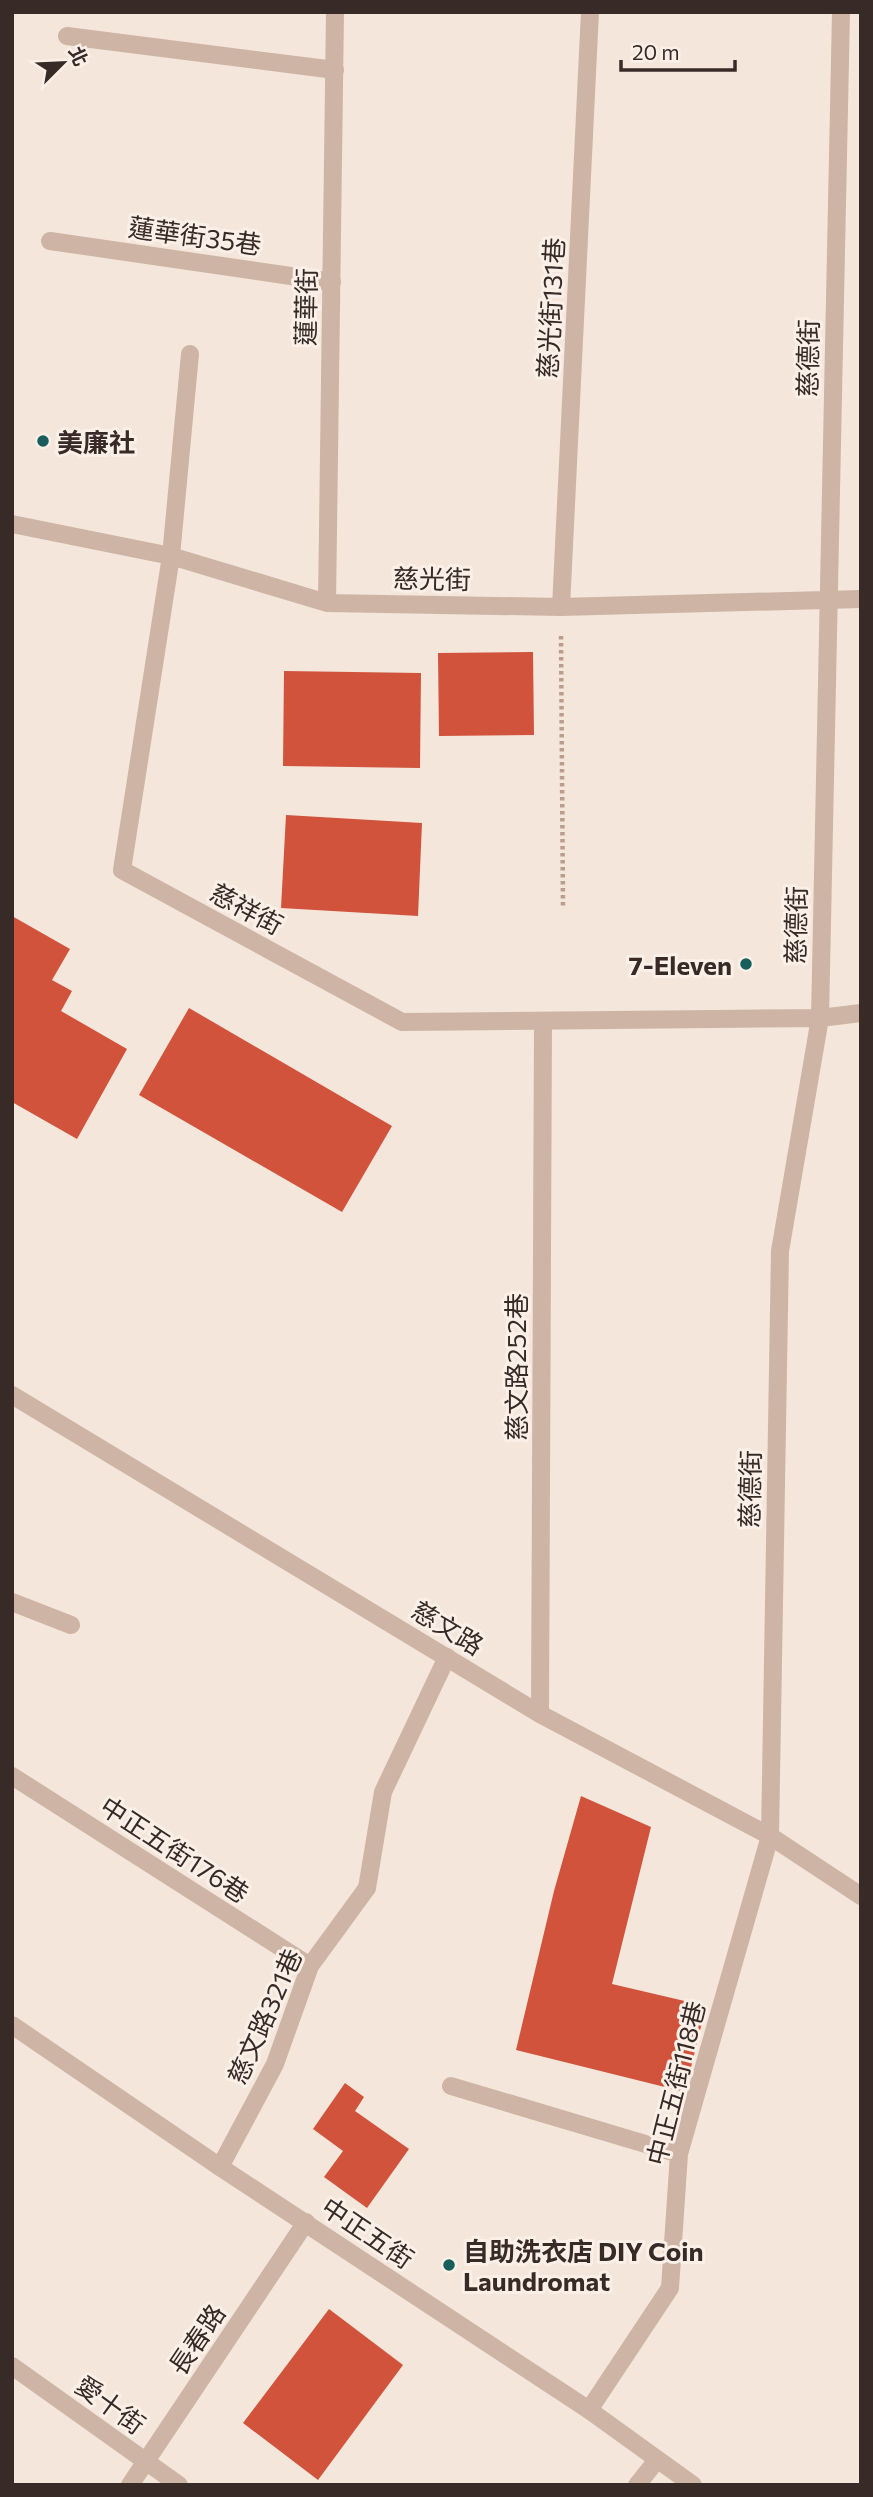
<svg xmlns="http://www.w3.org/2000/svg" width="873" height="2497" viewBox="0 0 873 2497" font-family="Commissioner,'Noto Sans TC',sans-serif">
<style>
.building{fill:#d1533c}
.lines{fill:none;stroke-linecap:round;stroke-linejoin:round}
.path{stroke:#b99e8f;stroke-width:4.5;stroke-dasharray:3.5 3.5;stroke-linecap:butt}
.service{stroke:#cdb4a5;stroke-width:18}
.minor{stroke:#cdb4a5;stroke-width:18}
.tertiary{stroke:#cdb4a5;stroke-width:18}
.poi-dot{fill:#195e5d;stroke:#fbf0e7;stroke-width:2.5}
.labels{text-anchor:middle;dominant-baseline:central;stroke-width:6;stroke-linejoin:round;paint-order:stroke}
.street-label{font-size:26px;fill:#382b27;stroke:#fbf0e7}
.poi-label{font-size:26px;font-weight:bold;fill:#382b27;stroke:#fbf0e7;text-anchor:start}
</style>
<rect width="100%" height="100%" fill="#f4e6db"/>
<path class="building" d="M533,652L534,735L439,736L438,653Z
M284,671L421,673L420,768L283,766Z
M286,815L422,823L418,916L281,908Z
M12,916L70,949L52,980L72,991L61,1011L127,1049L77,1139L12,1102Z
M189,1008L392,1126L342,1212L139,1095Z
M581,1796L651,1827L612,1984L706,2006L685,2092L516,2050L554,1891Z
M345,2083L364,2097L355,2111L409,2149L367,2208L324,2177L343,2151L313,2129Z
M329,2309L403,2365L318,2480L243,2423Z"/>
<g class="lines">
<path class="path" d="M561,636L563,907"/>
<path class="service" d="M67,36L335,70
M50,241L332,282
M12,1602L71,1625
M540,1714L543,1021
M12,1776L310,1966
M451,2086L679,2154
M220,2167L275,2064L310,1966L367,1888L383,1792L447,1657
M12,2366L179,2485
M589,2410L670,2288L679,2154L770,1836"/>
<path class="minor" d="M190,354L171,556L122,870L402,1022L820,1018L861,1013
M12,524L171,556L327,603L561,607L861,599
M327,603L335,12
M561,607L590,12
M770,1836L780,1251L820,1018L841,12
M12,2025L220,2167L589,2410L693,2485
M130,2485L306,2222
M637,2485L657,2460"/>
<path class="tertiary" d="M12,1395L540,1714L770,1836L861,1896"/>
</g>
<g class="poi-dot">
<circle cx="43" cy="441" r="7"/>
<circle cx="746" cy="964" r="7"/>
<circle cx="449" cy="2265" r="7"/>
</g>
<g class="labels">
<g class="street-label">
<text transform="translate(195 235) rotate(8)">蓮華街35巷</text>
<text transform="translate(305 307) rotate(-89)">蓮華街</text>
<text transform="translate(550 308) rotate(-87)">慈光街131巷</text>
<text transform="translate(807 358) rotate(-89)">慈德街</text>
<text transform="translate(432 578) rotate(1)">慈光街</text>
<text transform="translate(247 908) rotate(28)">慈祥街</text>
<text transform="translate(795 925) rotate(-89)">慈德街</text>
<text transform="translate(515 1367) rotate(-90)">慈文路252巷</text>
<text transform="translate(749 1489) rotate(-89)">慈德街</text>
<text transform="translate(448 1627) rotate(31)">慈文路</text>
<text transform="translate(175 1849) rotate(33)">中正五街176巷</text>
<text transform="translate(264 2016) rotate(-66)">慈文路321巷</text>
<text transform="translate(675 2083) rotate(-76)">中正五街118巷</text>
<text transform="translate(368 2232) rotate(34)">中正五街</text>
<text transform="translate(196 2339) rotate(-56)">長春路</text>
<text transform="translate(111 2404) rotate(36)">愛十街</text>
</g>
<g class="poi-label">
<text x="57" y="441">美廉社</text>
<text x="732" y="964" text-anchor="end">7-Eleven</text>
<text x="463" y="2250">自助洗衣店 DIY Coin<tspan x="463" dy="30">Laundromat</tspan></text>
</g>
</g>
<rect width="873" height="2497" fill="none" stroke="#382b27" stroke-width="28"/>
<g transform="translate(63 63) rotate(66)" stroke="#fbf0e7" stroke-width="5" paint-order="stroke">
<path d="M0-5L12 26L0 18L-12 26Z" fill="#382b27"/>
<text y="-10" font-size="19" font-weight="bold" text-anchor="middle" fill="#382b27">北</text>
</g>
<path d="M621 60v10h114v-10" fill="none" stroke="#382b27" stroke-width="3.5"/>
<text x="632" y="60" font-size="21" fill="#382b27" stroke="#fbf0e7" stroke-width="5" paint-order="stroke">20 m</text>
</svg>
